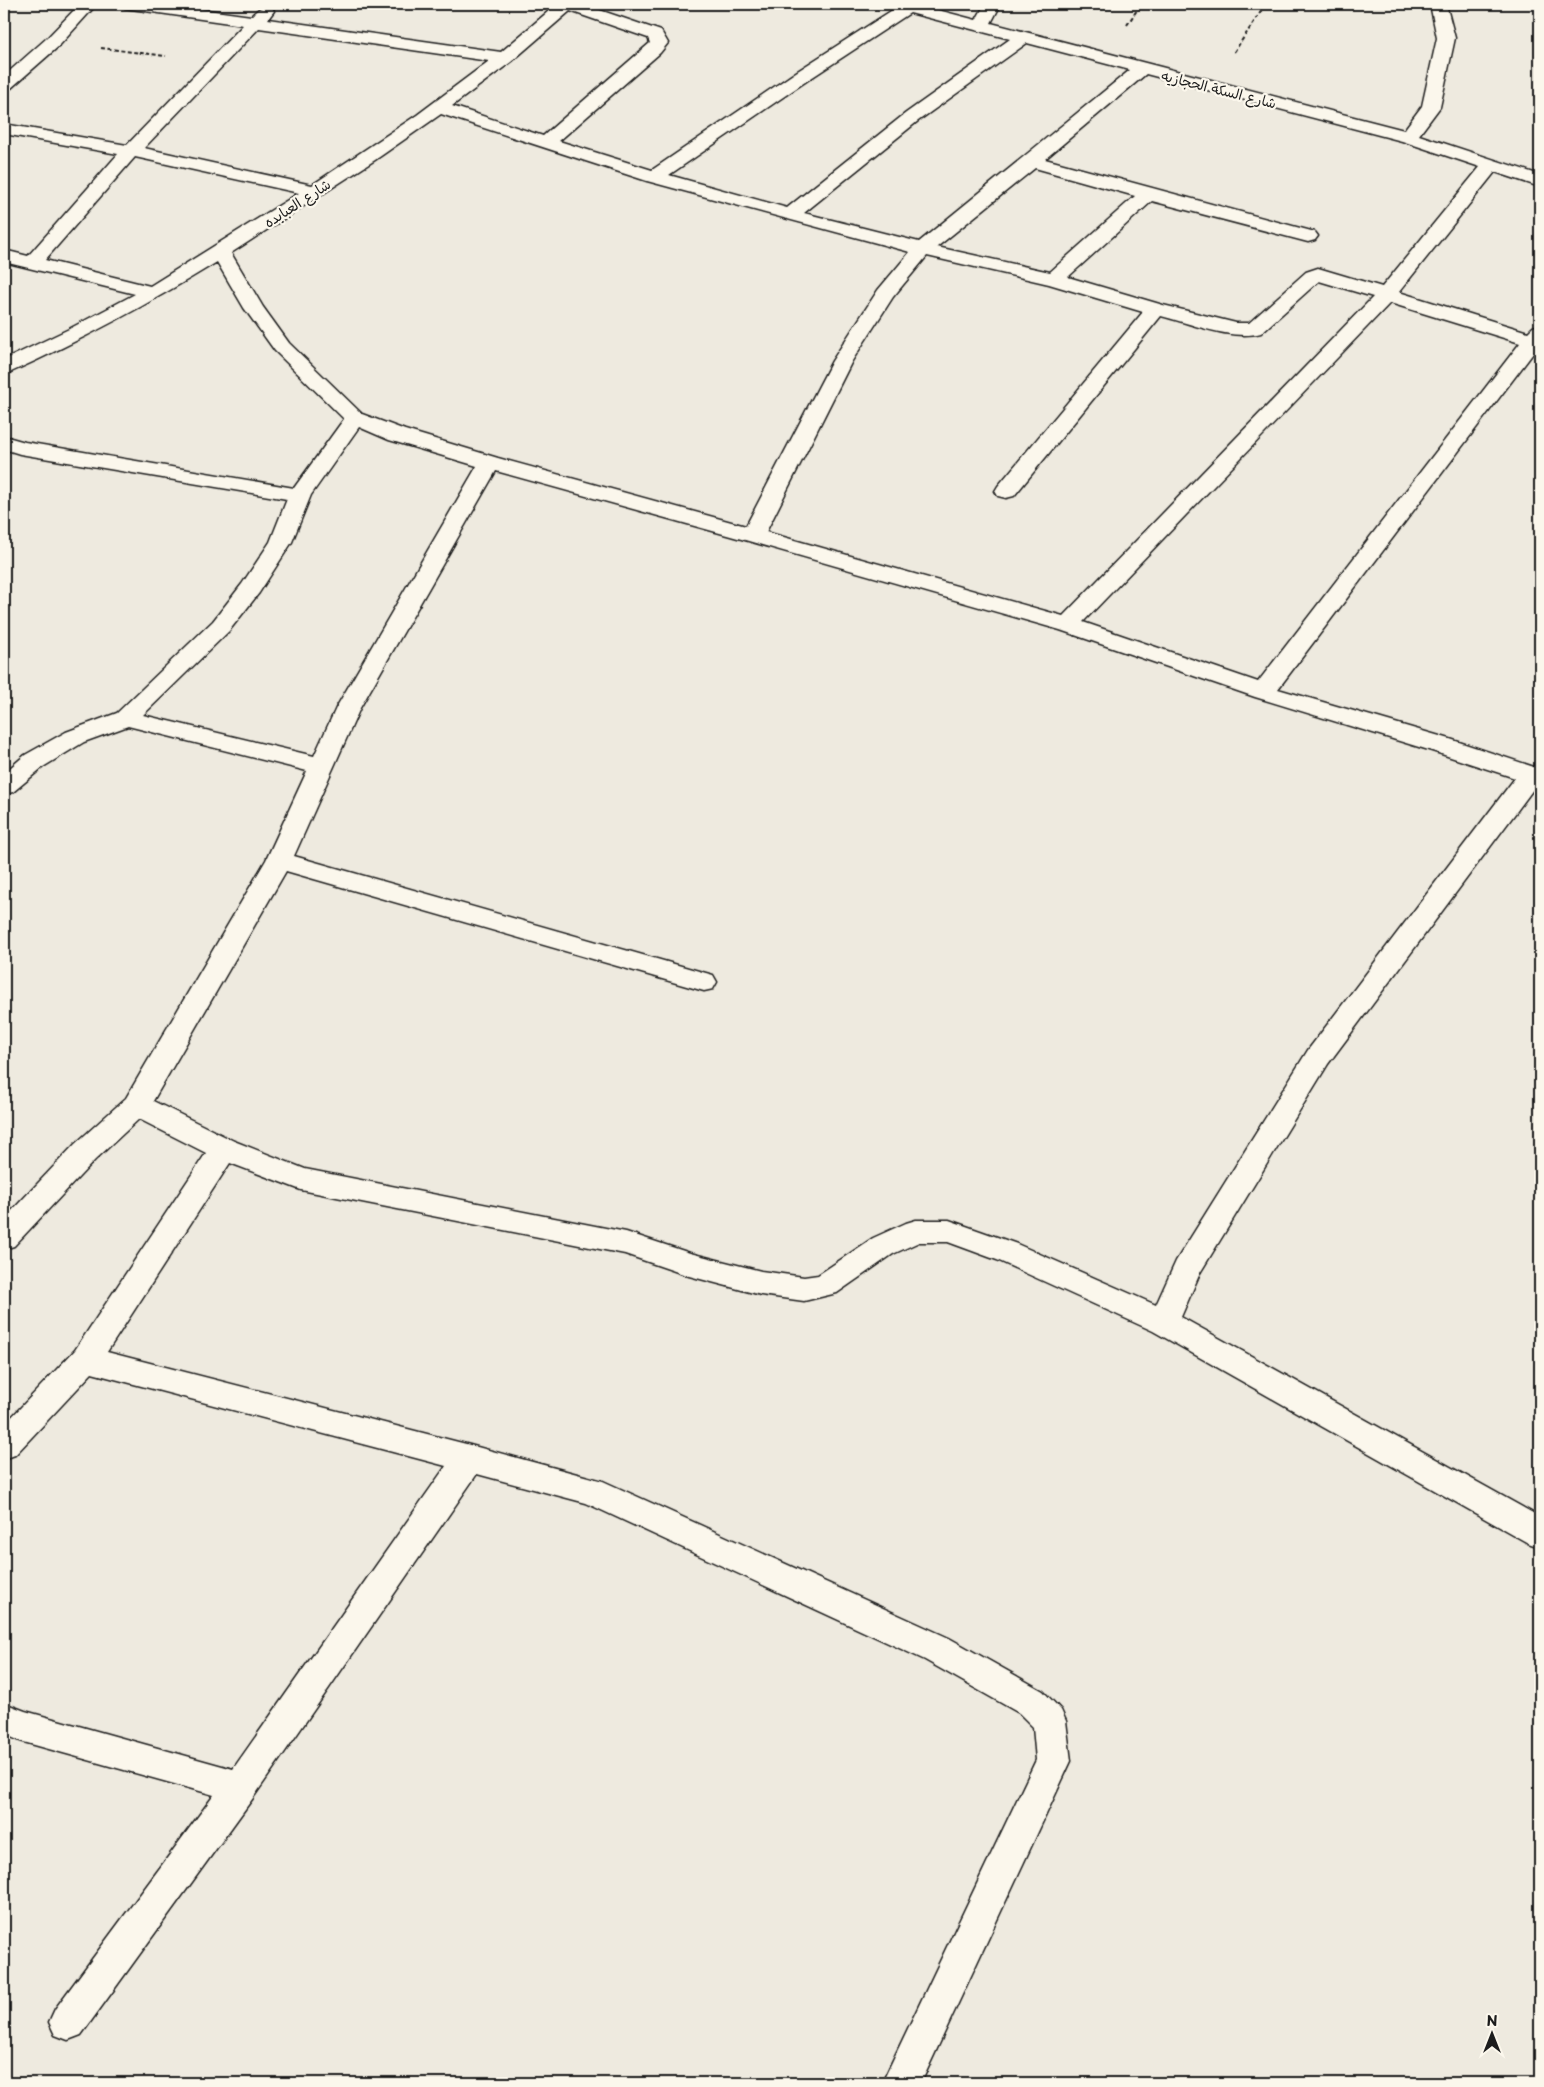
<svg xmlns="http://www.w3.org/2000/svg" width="1544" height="2087" viewBox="0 0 1544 2087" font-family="'Playpen Sans','Playpen Sans Arabic',sans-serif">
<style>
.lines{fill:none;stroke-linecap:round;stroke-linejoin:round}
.minor-casing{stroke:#1c1c1c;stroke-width:3}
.path{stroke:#1c1c1c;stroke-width:2;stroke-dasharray:4 2.5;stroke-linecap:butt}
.minor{fill:#fbf7ec;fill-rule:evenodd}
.labels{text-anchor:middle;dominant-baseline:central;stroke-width:4.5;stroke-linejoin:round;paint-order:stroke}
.far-street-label{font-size:14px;fill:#1c1c1c;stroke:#fbf7ec}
</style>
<rect width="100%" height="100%" fill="#eeeadf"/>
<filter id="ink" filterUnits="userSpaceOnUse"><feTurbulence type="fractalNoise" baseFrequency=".02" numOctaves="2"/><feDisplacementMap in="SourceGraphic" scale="10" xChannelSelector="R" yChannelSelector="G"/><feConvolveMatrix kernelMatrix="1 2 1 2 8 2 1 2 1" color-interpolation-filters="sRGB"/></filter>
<g filter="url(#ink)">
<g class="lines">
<defs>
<path id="minor" d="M80,4H97L59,46L10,89L4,90V76L47,38Z
M123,4H164L251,16C258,9 262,5 272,7L274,11L268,19L501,52L557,4H582L661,31L668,43L660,53L559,141L652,170L796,72L894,9L890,8L888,4H915L976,20L985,4H1001L991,23L1404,130L1422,106L1437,38L1430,4H1446L1455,38L1440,107L1419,135L1540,175V187L1495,172L1399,292L1528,332L1533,327L1540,325V344L1278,689L1450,739L1540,769V780L1328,1064L1200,1273L1181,1317L1540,1517V1547L1528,1543L1153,1331L997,1260L948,1242H919L893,1254L837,1293L804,1301L761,1295L689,1276L625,1254L301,1190L230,1163L107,1352L470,1445L603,1481L949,1638L1043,1691L1061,1710L1066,1721L1071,1761L921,2083H882L1036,1760L1033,1727L1019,1713L925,1660L586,1503L477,1474L253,1798L81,2035L68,2040L55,2035L49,2022L55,2009L214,1795L20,1741L4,1734V1703L25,1711L233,1769L446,1466L92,1373L15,1455L4,1459V1425L75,1350L206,1153L139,1119L95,1160L14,1246L4,1249V1219L75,1144L126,1098L266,860L307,771L128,726L84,742L43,767L13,792L4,794V773L25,755L66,732L117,713L213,621L242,584L270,542L287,499L20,454L4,449V436L25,442L294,488L344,419L275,351L244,308L217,262C150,303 82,340 11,372L4,374V360L69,329L135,294L4,262V250L28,256L118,154L4,134V124L127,145L243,25L131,9L125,8ZM570,11L648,38L650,43L543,136L452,106L511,62ZM910,13L1010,39L906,113L787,208L669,175L808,80ZM259,28L489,61L417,115L312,185L144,148ZM1027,43L1130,70L919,242L804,213L918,121ZM1146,74L1402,141L1480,167L1382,287L1318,268L1306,272L1249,323H1236L1163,305L1068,277L1152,201L1308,242L1315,240L1318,236L1315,232L1045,159ZM441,114L647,181L910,252L878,290L832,361L746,526L498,458L405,430L362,414L289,343L263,307L231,253L375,160ZM135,157L299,193L150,286L45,260ZM1035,168L1135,196L1050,272L937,247ZM927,256L1049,284L1143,312L998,486L995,491L998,496L1006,498L1014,496L1161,316C1190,323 1232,341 1261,333L1319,281L1373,297L1063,616L766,532L852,361L893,297ZM1390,303L1520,343L1258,682L1083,622ZM359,427L389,440L477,466L336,708L314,756L143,715L229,631L259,593L292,542L311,495ZM496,471L745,540L1060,630L1255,697L1432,751L1515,778L1308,1050L1176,1261L1156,1305L1017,1244L949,1220H916L906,1223L873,1238L818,1275L804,1277L761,1271L690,1253L626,1232L305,1169L234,1141L153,1101L286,871L704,991L713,989L717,982L713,975L294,856L360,708Z"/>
</defs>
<use href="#minor" class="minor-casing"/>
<path class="path" d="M1127,25L1141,4
M101,48L166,56
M1234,52L1266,4"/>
<use href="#minor" class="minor"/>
</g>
</g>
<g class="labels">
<g class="far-street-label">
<text transform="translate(1219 89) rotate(14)">شارع السكة الحجازيه</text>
<text transform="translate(297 203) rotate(-33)">شارع العبابده</text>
</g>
</g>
<rect width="1544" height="2087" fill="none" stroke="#fbf7ec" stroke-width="20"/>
<rect x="10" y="10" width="1524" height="2067" fill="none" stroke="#1c1c1c" stroke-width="2" filter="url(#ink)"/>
<g transform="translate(1492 2034)" stroke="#fbf7ec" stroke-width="4" paint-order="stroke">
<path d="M0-4L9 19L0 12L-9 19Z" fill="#1c1c1c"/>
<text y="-8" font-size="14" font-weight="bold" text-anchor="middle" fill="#1c1c1c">N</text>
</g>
</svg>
